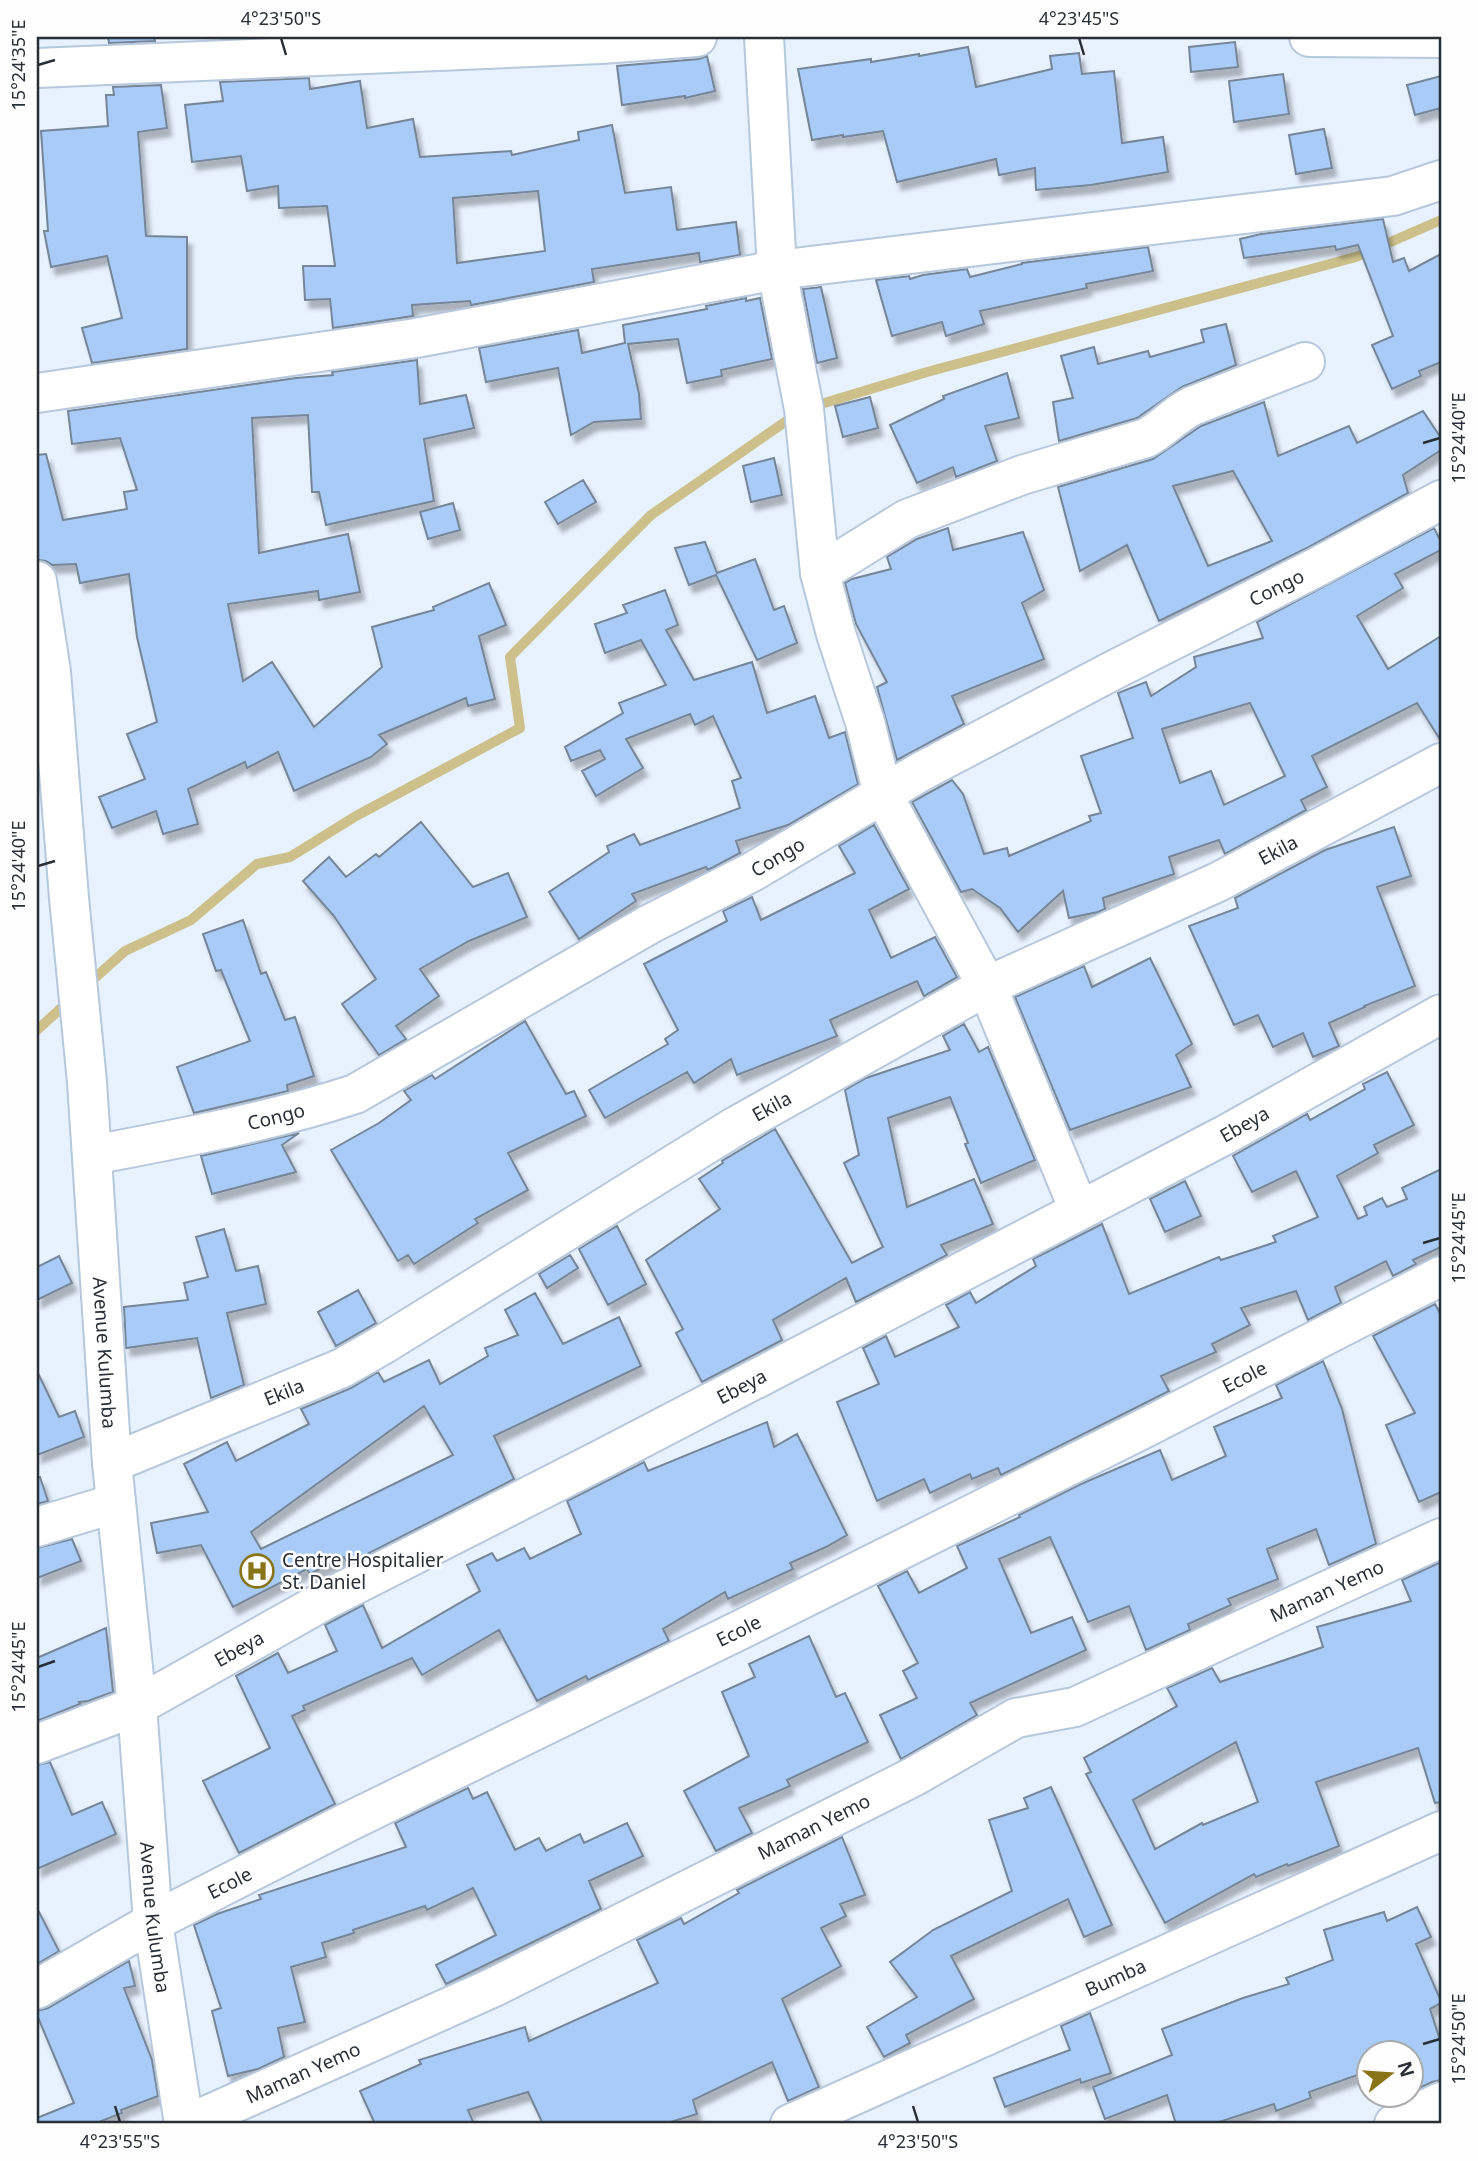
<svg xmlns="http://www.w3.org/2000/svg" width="1478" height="2161" viewBox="0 0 1478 2161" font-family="'Noto Sans',sans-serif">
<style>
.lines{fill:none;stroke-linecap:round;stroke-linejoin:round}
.stream{stroke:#cdc08a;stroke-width:10}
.building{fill:#a8ccf7;stroke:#768597;stroke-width:2;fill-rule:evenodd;filter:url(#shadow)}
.street-casing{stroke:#b7c7dc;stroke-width:42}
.street{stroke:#fff;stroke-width:38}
.ticks{fill:none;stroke:#292f37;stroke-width:2.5}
.labels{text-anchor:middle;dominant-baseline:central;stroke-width:5;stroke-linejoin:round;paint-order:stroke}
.street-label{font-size:19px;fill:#292f37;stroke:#fefefe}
.poi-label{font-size:19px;fill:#292f37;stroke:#fefefe;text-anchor:start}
.neatline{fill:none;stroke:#292f37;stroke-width:2.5}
.ticks-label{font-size:18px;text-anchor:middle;fill:#292f37}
</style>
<defs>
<filter id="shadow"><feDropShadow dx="4.5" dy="8" stdDeviation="2" flood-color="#0004"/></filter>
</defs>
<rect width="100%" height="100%" fill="#e8f2ff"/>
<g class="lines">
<path class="stream" d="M811,407L927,372L1356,257L1441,220
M88,984L125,951L191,920L257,864L290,857L356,816L520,728L510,657L651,515L795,415
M37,1030L69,1001"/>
</g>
<path class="building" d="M108,37H154L155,41L109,43Z
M1235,42L1238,67L1191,72L1189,47Z
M968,47L976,87L1052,69L1050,56L1079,53L1082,74L1114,71L1122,143L1163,137L1168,172L1091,185L1036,190L1035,168L999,175L996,159L897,182L883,131L843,137V135L812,140L798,69L871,59V62L919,54V56Z
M707,56L715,91L685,98V96L622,105L617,66L699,59Z
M1283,74L1289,114L1234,122L1229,81Z
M1441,76V108L1415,115L1407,85Z
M309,78L310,89L360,81L367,128L413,119L420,157L511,151L512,155L579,140L578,132L612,125L625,193L671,187L677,230L736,222L740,255L700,262L699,253L592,269L594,282L471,305L470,301L412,305L413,316L333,328L330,299L305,300L303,266H335L327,206L279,208L278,186L247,191L241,156L192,162L185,105L223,101L220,82ZM538,191L545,251L457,263L453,198Z
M161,85L167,128L138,132L146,236L187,237V349L92,363L82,328L122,318L107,256L51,267L44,231H48L41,131L108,126L106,95H114L113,87Z
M1324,129L1332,168L1296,174L1289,135Z
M1383,219L1393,262L1404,258L1409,271L1441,254V362L1419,371L1421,376L1392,389L1372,345L1393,336L1358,245L1336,250L1335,246L1244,258L1240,239L1261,234Z
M1148,247L1153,271L1086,284L1087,288L980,311L984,324L946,336L942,322L892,336L876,280L909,276L910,279L923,275L967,269L970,277L1022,264V263Z
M821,287L837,358L817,363L803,289Z
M746,298V301L760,298L772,359L721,370L722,376L687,383L678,339L628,344L639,394L641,419L594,422L571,435L558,368L486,382L479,348L578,330L582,353L625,343L623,325L707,309L706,306Z
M1226,324L1236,365L1182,387L1137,418L1059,441L1053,402L1073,398L1061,356L1094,347L1098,364L1148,351L1150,357L1204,342L1201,330Z
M417,360L420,404L466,395L474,428L424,439L434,501L326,525L319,492H312L308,415L252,418L259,553L348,534L360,592L319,600L318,591L228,604L243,681L272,662L314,727L382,667L372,627L434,610L433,607L489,583L506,625L479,636L495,699L468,706L466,698L379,735L387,744L371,757L294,791L278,752L247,768L245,762L188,789L198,824L163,834L156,811L112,828L99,797L145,779L127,734L157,722L137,637L129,574L80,583L76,564L52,565L46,561L38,560L37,455L46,454L63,520L127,509L124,492L137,490L120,438L72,444L68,411L296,378L333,375L332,372Z
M1007,373L1019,418L985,426L997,461L956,477L953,467L917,483L890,425L944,399L943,396Z
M870,397L878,428L843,437L835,406Z
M1264,402L1278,456L1349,426L1357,443L1423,411L1441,438V450L1403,475L1408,493L1309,547L1159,621L1127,545L1080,571L1058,487L1153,459L1201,426ZM1233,471L1272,541L1208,566L1173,486Z
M774,458L782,495L751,502L743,466Z
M583,480L596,502L558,524L545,502Z
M453,503L460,530L428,539L420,512Z
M948,528L953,550L1023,532L1044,590L1022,603L1044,659L952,696L964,724L897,760L877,687L887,682L856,624L845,583L852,579L891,569L887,557L917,539Z
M1434,528L1441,542V550L1395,574L1403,588L1357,616L1388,669L1441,636V741L1417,703L1312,756L1327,787L1301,800L1306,810L1225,854L1219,840L1169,857L1174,874L1103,898L1105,909L1098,912L1069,918L1063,891L1018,932L1000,908L972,889L961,892L912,802L952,780L963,794L984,854L1007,848L1009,856L1091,821L1089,816L1101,813L1081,756L1133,738L1118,693L1146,682L1151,696L1196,667L1194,657L1263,638L1257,622ZM1250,703L1285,776L1224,805L1211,771L1180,783L1162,729Z
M705,542L717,573L755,559L774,610L784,606L797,643L757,660L716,575L689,585L675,548Z
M665,590L678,625L666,630L694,680L752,662L767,713L815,696L829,738L845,732L858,784L788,825L736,841L740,853L708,870L706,867L632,894L636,901L579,939L549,892L609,852L607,846L634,834L640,845L740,808L732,781L741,778L713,716L695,725L690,714L626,739L643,768L596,796L582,771L605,759L600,750L571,761L565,747L623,713L619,703L666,685L641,640L605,653L595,624L627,613L623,605Z
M421,822L473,887L508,873L527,917L469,941L420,969L439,996L396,1026L406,1039L379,1055L342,1004L376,979L334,916L303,881L329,857L346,877L376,854L379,857Z
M874,825L909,889L869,910L891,958L935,937L957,977L924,996L917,981L830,1020L837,1036L737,1075L731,1059L694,1083L687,1072L605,1118L589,1090L668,1044L665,1039L678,1030L644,964L727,921L723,911L752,897L761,920L855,873L839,846Z
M1394,827L1411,876L1377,887L1415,986L1364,1006L1365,1007L1329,1023L1339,1046L1313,1057L1303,1033L1273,1047L1258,1015L1234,1025L1189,926L1238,908L1235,898L1325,850Z
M243,920L261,974L266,972L285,1020L295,1017L314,1076L287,1085L288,1091L194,1113L177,1067L250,1041L221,970L216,971L203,934Z
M1150,958L1192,1044L1176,1055L1191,1087L1070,1130L1015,997L1084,966L1092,987Z
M525,1021L566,1094L574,1091L586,1116L508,1153L528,1190L475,1219L478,1223L414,1264L408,1255L398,1261L331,1150L379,1123L411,1100L404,1091L432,1075L435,1079Z
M964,1024L979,1052L988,1047L1035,1160L981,1183L965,1144L968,1143L950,1097L888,1118L907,1207L974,1179L993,1224L941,1245L947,1255L856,1302L846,1278L773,1320L782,1340L702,1382L676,1333L683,1329L646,1260L720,1209L699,1179L723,1163L722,1161L775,1129L852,1263L883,1247L844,1163L859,1155L845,1090L866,1078L950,1050L943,1036Z
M1387,1072L1414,1125L1374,1145L1378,1153L1337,1176L1358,1219L1367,1215L1364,1207L1382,1198L1387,1207L1407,1199L1402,1188L1441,1169V1247L1413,1260L1416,1264L1393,1276L1386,1261L1335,1287L1341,1303L1308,1320L1296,1291L1241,1308L1250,1325L1212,1344L1216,1352L1161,1376L1169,1391L1001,1475L998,1468L972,1479L970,1474L930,1493L924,1479L877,1501L837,1402L879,1384L863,1348L886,1336L895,1357L959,1327L946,1305L970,1292L976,1303L1036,1266L1033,1259L1102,1224L1129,1294L1219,1257L1221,1260L1276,1242L1273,1236L1318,1217L1296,1171L1252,1192L1233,1156L1307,1114L1310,1120L1365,1089L1363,1084Z
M299,1133L282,1145L296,1172L212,1194L201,1156Z
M1185,1181L1201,1216L1165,1232L1150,1199Z
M617,1226L646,1284L608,1305L579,1249Z
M224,1229L236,1271L258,1266L266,1304L227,1313L244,1385L211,1398L197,1338L126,1348L124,1307L188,1300L184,1283L208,1277L196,1237Z
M570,1255L578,1268L547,1288L539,1274Z
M59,1256L72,1283L37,1300V1267Z
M358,1290L376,1323L336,1346L318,1312Z
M535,1293L563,1344L619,1317L641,1366L494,1436L514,1479L348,1564L344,1557L310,1574L307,1569L233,1607L201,1545L157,1553L151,1523L208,1512L184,1464L227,1442L236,1461L309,1424L301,1409L351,1388L378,1372L384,1382L429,1360L440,1384L488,1356L485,1348L518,1335L505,1310ZM424,1406L453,1455L261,1549L251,1532Z
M1435,1304L1441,1315V1492L1419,1502L1386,1425L1415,1413L1373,1336Z
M1323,1361L1342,1409L1376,1544L1329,1565L1316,1529L1267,1549L1278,1579L1228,1599L1231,1605L1188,1624L1190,1630L1146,1650L1129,1606L1088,1622L1050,1537L999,1559L1031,1633L1072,1617L1086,1650L970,1703L977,1715L901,1759L880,1715L917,1698L903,1671L918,1663L878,1586L907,1571L919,1593L967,1568L957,1546L1020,1517L1019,1515L1081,1484L1160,1450L1172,1480L1226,1456L1214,1427L1282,1398L1276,1385Z
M37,1371L59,1417L75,1411L84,1437L37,1455Z
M767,1422L774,1447L797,1434L847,1535L826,1547L790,1563L793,1569L728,1599L725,1592L663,1629L669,1641L588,1680L586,1676L537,1701L499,1630L422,1675L412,1658L303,1706L305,1710L292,1716L335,1804L239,1853L203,1781L270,1748L236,1676L278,1653L288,1673L337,1651L325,1625L363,1605L382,1648L480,1591L467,1565L492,1553L497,1561L524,1548L530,1559L581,1534L567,1501L644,1462L648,1471Z
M40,1477L48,1501L37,1504V1478Z
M72,1539L81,1561L37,1578V1548Z
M1441,1562V1802L1435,1803L1418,1748L1316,1782L1339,1846L1288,1866L1287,1864L1256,1877L1254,1874L1165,1923L1086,1774L1091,1772L1084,1758L1177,1706L1167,1688L1212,1668L1220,1682L1323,1647L1317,1627L1411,1601L1402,1580ZM1236,1742L1258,1802L1203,1825L1202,1823L1155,1849L1133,1800Z
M106,1628L113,1692L88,1701L79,1702L80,1704L37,1721V1658Z
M809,1636L836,1697L845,1693L868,1742L787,1780L790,1786L739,1808L752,1833L716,1851L684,1791L749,1756L722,1692L755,1677L749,1664Z
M50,1762L72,1815L102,1802L116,1834L37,1869V1765Z
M1051,1787L1112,1925L1084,1937L1068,1899L951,1956L974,1999L906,2035L910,2043L884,2057L867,2027L917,1997L890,1962L933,1930L1012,1891L989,1820L1028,1808L1024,1798Z
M468,1788L473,1799L487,1792L515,1850L539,1838L546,1851L580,1834L584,1843L627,1823L643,1856L589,1881L601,1909L446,1984L436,1965L496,1935L473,1888L427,1910L425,1906L353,1930L354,1933L322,1943L326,1957L291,1967L305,2022L278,2028L284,2057L258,2069L228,2076L212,2011L221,2008L194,1925L217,1914L261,1899L259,1895L406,1847L395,1823Z
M842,1837L865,1895L840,1904L846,1916L821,1928L841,1966L782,1999L819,2087L788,2101L772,2062L693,2100L697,2114L664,2124H543L528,2092L468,2110L474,2124H375L360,2091L421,2064L419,2060L525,2027L529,2041L658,1983L637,1940L681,1918L684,1924L739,1893L737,1890Z
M1417,1907L1431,1937L1416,1944L1441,2001V2003L1430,2009L1441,2043V2080L1432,2082L1411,2092V2053H1369V2075L1365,2076L1363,2073L1309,2092L1311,2098L1276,2111L1274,2104L1213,2124H1176L1167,2095L1105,2119L1093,2087L1172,2055L1162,2029L1243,1998L1289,1984L1286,1978L1333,1960L1324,1930L1384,1912L1387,1921Z
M37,1908L59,1951L37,1964Z
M129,1961L135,1986L124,1988L152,2060L158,2096L121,2110L122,2113L94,2124H37V2118L74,2103L37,2015V2011L48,2008Z
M1090,2013L1111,2073L1081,2083L1080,2079L1005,2107L994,2078L1070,2050L1061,2026Z"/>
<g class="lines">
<defs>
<g id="street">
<path d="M764,37L777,270L804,409L820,573L836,634L865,722L883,795L987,986L1079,1210"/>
<path d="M1309,37L1441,38"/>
<path d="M37,68L601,44L697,37"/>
<path d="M37,393L416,338L777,270L1393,196L1441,180"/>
<path d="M820,573L907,519L1022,475L1146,438C1163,429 1174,415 1192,406L1305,362"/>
<path id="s1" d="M37,581L51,672L69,898L87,1082L112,1463L137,1706L153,1922L184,2124"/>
<path id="s2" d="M93,1155C181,1138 270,1122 355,1094L650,924L752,872L922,771L1114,670L1319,566L1441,500"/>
<path id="s3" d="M112,1463L342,1368L384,1344L736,1126L987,986L1218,882L1441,763"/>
<path d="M37,1527L116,1503"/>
<path id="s4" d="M37,1744L137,1706L327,1599L598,1461L1225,1135L1441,1014"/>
<path id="s5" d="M37,1989L153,1922L344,1824L740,1630L1141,1430L1441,1276"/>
<path id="s6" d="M188,2124L494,1987L913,1777L1016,1718L1075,1707L1441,1538"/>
<path id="s7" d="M790,2124L1441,1831"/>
<path d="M1394,2124L1441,2102"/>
</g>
</defs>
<use href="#street" class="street-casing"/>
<use href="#street" class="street"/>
</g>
<path class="ticks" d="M281,38L286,55M1079,38L1084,55M38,65L55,60M1423,443L1440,438M38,866L55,861M1423,1243L1440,1238M38,1667L55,1661M1423,2044L1440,2039M115,2106L120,2122M913,2106L918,2122"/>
<defs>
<symbol id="hospital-ring" viewBox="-11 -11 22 22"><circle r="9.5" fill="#fefefe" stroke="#887416" stroke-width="1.5"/><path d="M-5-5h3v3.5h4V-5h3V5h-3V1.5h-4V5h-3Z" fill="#887416"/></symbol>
</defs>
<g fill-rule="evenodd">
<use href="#hospital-ring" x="238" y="1552" width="38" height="38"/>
</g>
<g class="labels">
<g class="street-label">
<text stroke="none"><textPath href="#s2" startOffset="1321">Congo</textPath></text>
<text stroke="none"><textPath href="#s3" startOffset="1320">Ekila</textPath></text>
<text stroke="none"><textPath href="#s2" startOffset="754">Congo</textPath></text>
<text stroke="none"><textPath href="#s3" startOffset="752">Ekila</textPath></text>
<text stroke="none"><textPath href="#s2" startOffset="187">Congo</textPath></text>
<text stroke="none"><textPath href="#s4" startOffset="1358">Ebeya</textPath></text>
<text stroke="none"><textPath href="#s1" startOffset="775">Avenue Kulumba</textPath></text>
<text stroke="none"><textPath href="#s5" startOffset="1354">Ecole</textPath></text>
<text stroke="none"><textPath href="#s4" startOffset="791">Ebeya</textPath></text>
<text stroke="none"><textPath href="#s3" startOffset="186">Ekila</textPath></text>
<text stroke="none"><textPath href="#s6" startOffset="1260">Maman Yemo</textPath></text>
<text stroke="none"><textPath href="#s5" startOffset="788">Ecole</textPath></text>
<text stroke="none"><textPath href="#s4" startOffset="224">Ebeya</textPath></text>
<text stroke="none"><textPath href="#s6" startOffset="693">Maman Yemo</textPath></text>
<text stroke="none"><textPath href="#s5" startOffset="220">Ecole</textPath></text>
<text stroke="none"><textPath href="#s1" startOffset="1342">Avenue Kulumba</textPath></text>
<text stroke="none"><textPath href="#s7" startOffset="357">Bumba</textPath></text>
<text stroke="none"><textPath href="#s6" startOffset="126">Maman Yemo</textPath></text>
</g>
<g class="poi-label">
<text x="282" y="1560">Centre Hospitalier<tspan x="282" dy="22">St. Daniel</tspan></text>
</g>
</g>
<rect width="1478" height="2161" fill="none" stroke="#fefefe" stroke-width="77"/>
<g transform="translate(1390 2074) rotate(73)"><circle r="33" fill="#fefefe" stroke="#a9abae" stroke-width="2"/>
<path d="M0-5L12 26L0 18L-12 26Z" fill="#887416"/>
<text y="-10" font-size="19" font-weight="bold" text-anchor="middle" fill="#292f37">N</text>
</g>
<rect x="38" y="38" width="1402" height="2084" class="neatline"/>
<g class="ticks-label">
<text x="281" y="25">4°23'50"S</text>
<text x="1079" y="25">4°23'45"S</text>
<text transform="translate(19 65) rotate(-90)" y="6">15°24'35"E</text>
<text transform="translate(1459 438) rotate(-90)" y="6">15°24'40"E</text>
<text transform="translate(19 866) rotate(-90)" y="6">15°24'40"E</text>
<text transform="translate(1459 1238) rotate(-90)" y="6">15°24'45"E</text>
<text transform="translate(19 1667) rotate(-90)" y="6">15°24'45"E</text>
<text transform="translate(1459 2039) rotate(-90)" y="6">15°24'50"E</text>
<text x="120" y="2148">4°23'55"S</text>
<text x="918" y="2148">4°23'50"S</text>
</g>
</svg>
